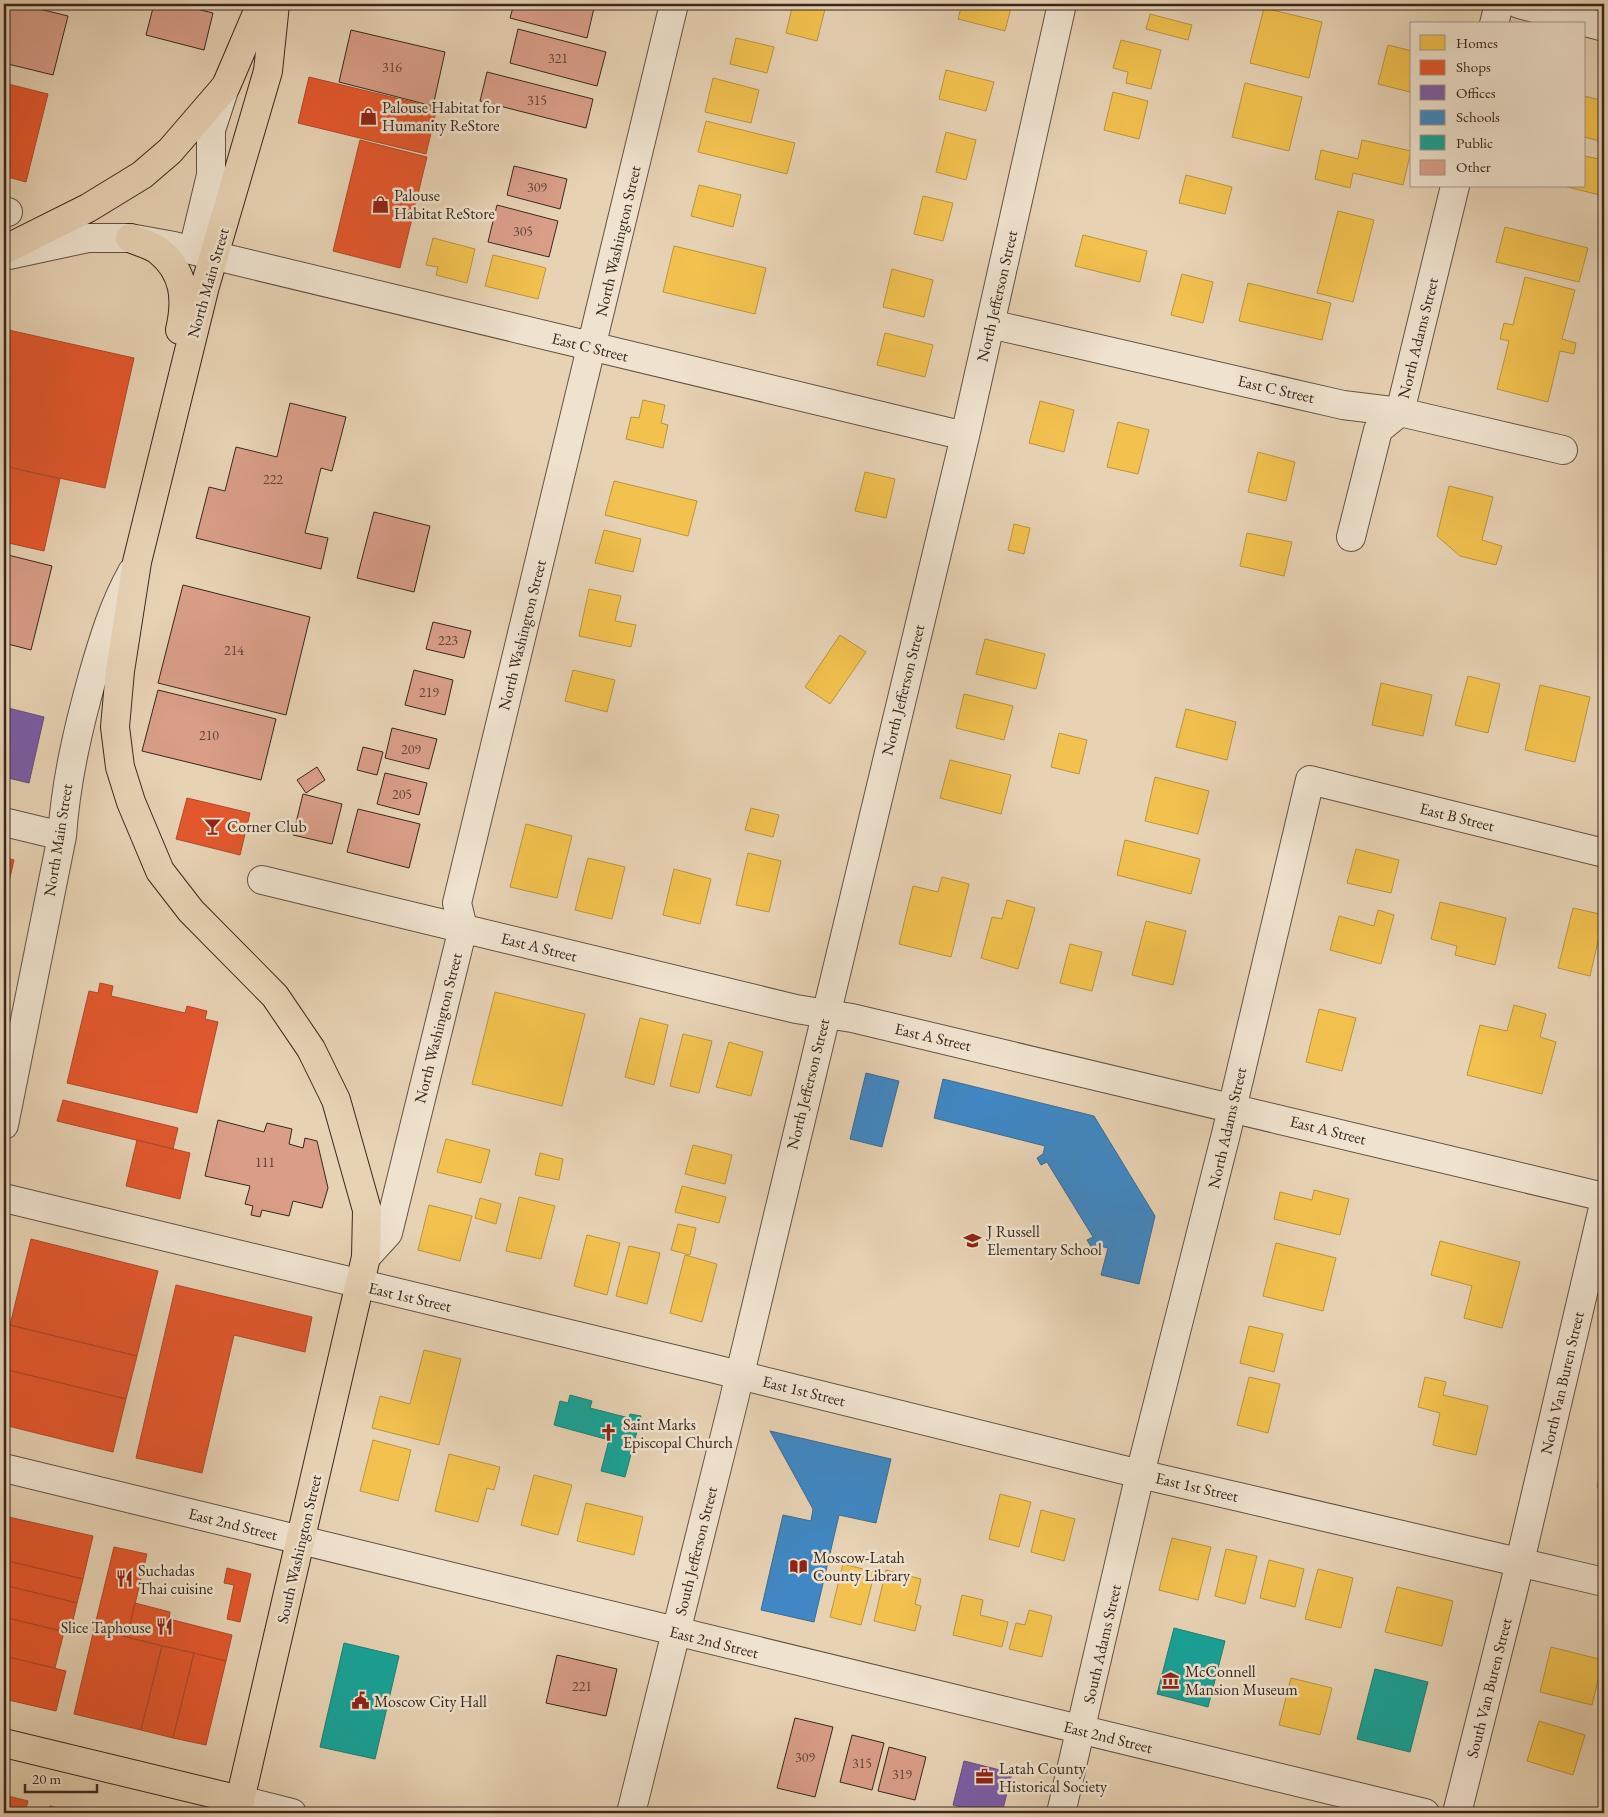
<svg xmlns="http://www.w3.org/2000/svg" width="1608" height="1817" viewBox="0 0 1608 1817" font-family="'EB Garamond',serif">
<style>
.homes{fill:#f2c14e;stroke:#ba933f}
.shops{fill:#e4572e;stroke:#b04929}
.offices{fill:#7b5ea7;stroke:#674e7e}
.schools{fill:#3f88c5;stroke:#3d6b93}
.public{fill:#17a398;stroke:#217e73}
.building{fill:#d99d88;stroke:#38271d}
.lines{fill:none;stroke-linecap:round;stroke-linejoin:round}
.minor-casing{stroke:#645243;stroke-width:30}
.major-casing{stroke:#38271d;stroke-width:30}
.highway-casing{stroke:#38271d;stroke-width:30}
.minor{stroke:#efe2ce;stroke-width:28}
.major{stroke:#e7d2b4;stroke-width:28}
.highway{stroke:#e7d2b4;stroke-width:28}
.labels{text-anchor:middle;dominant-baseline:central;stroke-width:5;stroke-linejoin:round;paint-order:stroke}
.number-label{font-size:14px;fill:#604438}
.poi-label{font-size:16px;fill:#38271d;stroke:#efe2ce;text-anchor:start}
.street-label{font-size:16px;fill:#38271d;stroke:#efe2ce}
</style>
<rect width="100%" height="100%" fill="#e7d2b4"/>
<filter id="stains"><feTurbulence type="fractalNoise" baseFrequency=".004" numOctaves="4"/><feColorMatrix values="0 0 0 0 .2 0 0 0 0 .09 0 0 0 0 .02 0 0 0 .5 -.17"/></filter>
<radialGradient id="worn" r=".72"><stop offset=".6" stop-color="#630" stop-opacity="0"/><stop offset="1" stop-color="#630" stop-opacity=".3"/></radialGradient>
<path class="homes" d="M793,4L825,9L817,41L786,33Z
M962,4H1012L1005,31L958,19Z
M1264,8L1322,22L1309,78L1250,63Z
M1150,14L1192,25L1188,40L1146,29Z
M736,38L774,47L767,73L730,64Z
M1121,40L1161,50L1151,89L1126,83L1128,72L1113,68Z
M1388,45L1412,51L1410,92L1378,84Z
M946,70L994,82L986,111L939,99Z
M713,78L759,90L751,123L705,112Z
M1245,83L1302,97L1289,151L1232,137Z
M1113,92L1148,101L1139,139L1104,130Z
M1584,96L1604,101V142L1584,137Z
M706,121L795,143L787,174L698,152Z
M946,132L976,140L966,180L936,172Z
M1362,140L1411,151L1403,185L1353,173L1350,188L1315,179L1321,150L1358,159Z
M1584,156L1604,160V179L1600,195L1563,186H1584Z
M1186,175L1232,187L1225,214L1179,203Z
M699,185L741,195L733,227L691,216Z
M923,196L953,203L943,241L914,234Z
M1338,211L1374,220L1353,302L1317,293Z
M1505,227L1588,248L1579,282L1496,262Z
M1083,235L1147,251L1140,282L1075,266Z
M433,238L475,249L467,283L436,275L438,267L426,265Z
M674,246L766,268L755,314L663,292Z
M493,255L546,268L538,299L485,286Z
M892,269L933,280L924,317L883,307Z
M1182,274L1213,282L1203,323L1171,315Z
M1525,277L1575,290L1562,339L1576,343L1574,354L1560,351L1548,402L1497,389L1509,341L1500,339L1504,323L1513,325Z
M1248,283L1331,303L1322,340L1239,321Z
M885,333L933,345L925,377L877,365Z
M643,400L665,405L661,423L668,425L663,448L626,439L631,417L639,418Z
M1040,401L1074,410L1064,452L1029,443Z
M1118,422L1149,430L1138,474L1107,467Z
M1258,452L1295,462L1286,501L1248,492Z
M865,472L895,479L886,518L855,511Z
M614,481L697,501L688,536L605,515Z
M1449,486L1493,497L1482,540L1502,546L1496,565L1460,556L1437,536Z
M1014,524L1030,528L1024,554L1008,550Z
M604,530L641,539L633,572L595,563Z
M1247,533L1292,542L1284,576L1240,566Z
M589,589L621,596L615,621L636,625L631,647L579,636Z
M840,635L866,652L830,704L805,687Z
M985,639L1045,654L1036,689L976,674Z
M573,670L615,680L607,712L565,701Z
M1468,676L1500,684L1488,733L1455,725Z
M1381,683L1432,695L1423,736L1372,725Z
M1540,685L1590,697L1575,762L1525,750Z
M964,694L1013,706L1004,740L956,728Z
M1186,709L1236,722L1227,760L1176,747Z
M1059,733L1087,740L1079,774L1051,767Z
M950,760L1011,775L1001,814L940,798Z
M1155,777L1209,791L1198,834L1145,821Z
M751,808L779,815L773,837L745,830Z
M526,824L572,836L557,898L510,887Z
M1125,840L1200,859L1191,894L1117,875Z
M1356,849L1399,860L1391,893L1347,883Z
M748,853L781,861L769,912L736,905Z
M588,858L625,867L612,919L575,910Z
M674,869L711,879L700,924L663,915Z
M942,877L969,884L951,957L899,944L913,886L938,892Z
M1007,900L1035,908L1018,969L981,958L992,917L1002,919Z
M1440,902L1506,918L1495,965L1455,955L1457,946L1431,939Z
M1573,908L1604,915L1590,976L1558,968Z
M1378,910L1394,915L1381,964L1330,950L1339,916L1374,926Z
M1146,921L1186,931L1173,985L1132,975Z
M1070,944L1102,952L1092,991L1060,983Z
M495,992L585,1014L562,1106L472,1084Z
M1514,1005L1546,1014L1540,1037L1556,1042L1542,1094L1467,1075L1480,1025L1507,1031Z
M1319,1009L1356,1018L1342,1071L1306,1062Z
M640,1018L668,1025L654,1085L625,1077Z
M683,1034L712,1041L699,1093L670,1086Z
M729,1042L763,1052L751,1096L716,1087Z
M446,1139L490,1150L481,1183L437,1172Z
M693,1145L732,1155L725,1184L685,1174Z
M540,1153L563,1159L559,1180L535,1175Z
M682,1186L726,1197L719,1223L675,1212Z
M1314,1190L1349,1199L1340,1235L1274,1219L1280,1192L1312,1200Z
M519,1197L555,1206L541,1259L506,1251Z
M480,1198L501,1204L496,1224L475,1218Z
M429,1205L472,1216L460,1261L418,1250Z
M678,1224L696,1228L690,1255L671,1250Z
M587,1235L620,1243L607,1295L574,1286Z
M1440,1241L1520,1262L1502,1328L1464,1318L1472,1286L1431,1275Z
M1276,1243L1336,1258L1323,1311L1263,1296Z
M629,1246L660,1253L647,1304L616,1296Z
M685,1255L717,1264L702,1322L670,1313Z
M1249,1326L1283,1334L1274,1372L1240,1363Z
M424,1350L461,1359L439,1445L372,1428L380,1396L410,1404Z
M1249,1377L1280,1384L1268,1433L1237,1425Z
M1425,1377L1446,1382L1443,1395L1488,1406L1476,1455L1433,1445L1440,1413L1418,1407Z
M373,1440L411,1450L398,1501L360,1491Z
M449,1454L500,1467L494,1490L487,1488L478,1522L435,1511Z
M1604,1457V1488L1597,1487Z
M534,1475L572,1485L558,1535L521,1525Z
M1000,1494L1031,1502L1019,1547L989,1539Z
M586,1503L643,1517L634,1555L577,1541Z
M1041,1510L1075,1519L1064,1561L1031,1552Z
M1172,1538L1211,1547L1198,1600L1159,1590Z
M1226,1549L1257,1556L1245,1604L1215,1596Z
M1269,1560L1304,1569L1295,1607L1260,1598Z
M843,1564L875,1572L861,1625L830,1617Z
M1318,1569L1353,1578L1341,1628L1305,1619Z
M886,1570L921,1579L915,1604L921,1606L915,1631L874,1621Z
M1397,1587L1453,1601L1442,1646L1385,1632Z
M962,1595L983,1600L980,1615L1008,1622L1002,1647L953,1635Z
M1029,1610L1052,1616L1042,1657L1009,1649L1016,1623L1025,1625Z
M1551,1647L1603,1660L1592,1705L1540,1692Z
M1291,1678L1332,1688L1320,1735L1279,1725Z
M1539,1721L1585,1735L1573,1775L1527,1761Z"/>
<path class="shops" d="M309,77L437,108L426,154L298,123Z
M4,83L48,94L26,182L4,176Z
M360,140L427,157L400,268L333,251Z
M4,329L134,358L105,488L4,466Z
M4,466L60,479L44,551L4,542Z
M187,798L250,813L240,855L176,839Z
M4,857L14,860L4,904Z
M100,983L113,986L111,996L185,1013L187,1006L207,1011L205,1019L218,1022L197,1113L67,1083L89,991L98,993Z
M63,1100L178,1128L173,1149L57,1121Z
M137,1140L190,1153L180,1199L126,1186Z
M31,1239L158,1271L137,1356L10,1325Z
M176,1285L312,1317L305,1352L234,1335L202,1473L136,1458Z
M10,1325L137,1356L126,1399L4,1369V1351Z
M4,1369L126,1399L113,1452L4,1425Z
M4,1516L93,1536L83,1579L4,1560Z
M114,1547L147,1554L127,1637L94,1629Z
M4,1560L83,1579L77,1603L4,1585Z
M227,1568L251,1574L240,1622L227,1619L234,1585L224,1583Z
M4,1585L77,1603L70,1633L4,1617Z
M135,1603L170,1612L169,1619L232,1635L226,1661L127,1637Z
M4,1617L64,1632L55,1668L4,1656Z
M94,1629L162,1646L141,1730L74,1714Z
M162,1646L194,1653L173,1738L141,1730Z
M194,1653L226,1661L206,1745L173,1738Z
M4,1656L66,1671L56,1711L4,1699Z
M4,1795L28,1801L25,1813H4Z
M50,1806L82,1813H43Z"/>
<path class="offices" d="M4,707L44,717L29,783L4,777Z
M964,1761L1012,1773L1002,1813H987L953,1805Z"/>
<path class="schools" d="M866,1073L899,1081L882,1147L850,1139Z
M943,1079L1094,1116L1155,1216L1139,1284L1101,1275L1108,1248L1100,1246L1093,1250L1087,1240L1093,1237L1047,1162L1041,1165L1037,1158L1043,1154L1045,1146L934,1118Z
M770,1431L891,1459L876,1523L839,1515L814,1622L761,1610L783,1515L811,1521L813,1509Z"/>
<path class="public" d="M570,1395L592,1401L590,1408L629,1418L630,1414L641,1416L625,1477L601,1471L609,1440L554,1425L560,1401L568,1403Z
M1174,1628L1225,1641L1208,1707L1157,1694Z
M344,1643L399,1656L375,1759L320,1747Z
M1375,1669L1428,1682L1410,1752L1357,1739Z"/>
<path class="building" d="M4,4H19L68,16L53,75L4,63Z
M154,4H176L213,13L204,50L146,35Z
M514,4H595L587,38L510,18Z
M518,29L606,52L597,86L510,63Z
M351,30L445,52L433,106L339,82Z
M487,72L593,99L586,128L480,101Z
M514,166L567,179L560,209L507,195Z
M497,205L558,221L549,257L488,242Z
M290,403L346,417L332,471L321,468L305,533L328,538L321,569L196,538L209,487L225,491L236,447L277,457Z
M374,512L430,526L414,592L357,578Z
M4,554L52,566L31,650L4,643Z
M183,585L310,617L286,715L158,683Z
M433,622L471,631L464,658L426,649Z
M414,670L453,680L445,715L405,705Z
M158,690L276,719L261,780L142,751Z
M392,728L437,739L429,769L385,758Z
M363,747L383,752L377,775L357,770Z
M317,767L325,780L306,793L297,780Z
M385,773L427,783L419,815L377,804Z
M303,794L342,804L332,844L293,835Z
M358,809L420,824L409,868L347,852Z
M218,1120L264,1132L267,1123L292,1129L289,1144L303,1148L305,1138L317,1141L328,1188L322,1208L293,1201L289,1216L262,1210L260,1217L251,1215L253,1206L245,1204L250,1186L205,1176Z
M557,1655L617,1669L606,1716L546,1703Z
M795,1718L833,1727L815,1797L777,1788Z
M852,1735L884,1743L872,1790L840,1782Z
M889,1747L926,1757L915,1800L878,1791Z"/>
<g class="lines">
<defs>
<path id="minor" d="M1519,4L1604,27
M1494,24L1499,4
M4,211L8,212
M193,250L211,175V130L225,87
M4,256L88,238H130L174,246L965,436
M990,324L1343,405L1400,412L1563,450
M1351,537L1378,430L1400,412L1455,186
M4,822L62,836
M262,880L796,1009L852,1018L1604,1197
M4,1125L62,836C66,780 78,729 93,675C103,640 114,604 132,572
M4,1198L711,1368L1140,1474L1604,1582
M366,1257L388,1233L463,928L457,903L674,4
M4,1468L1425,1813
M240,1800L292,1813
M631,1813L733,1403L965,436L1062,4
M1061,1813L1140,1474L1226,1134L1310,780L1604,853
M1457,1813L1514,1587L1604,1204"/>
<path id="major" d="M4,1743L240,1800"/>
<path id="highway" d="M130,238C139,242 151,245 159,251C185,272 187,300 180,330
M4,250L88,208L142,175L170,151L226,86L261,4
M237,1813L366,1257L367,1210L336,1100L311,1049L275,996L191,911L160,871L131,802L120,767L115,727L120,671L137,562L205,286L268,71L275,4"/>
</defs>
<use href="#minor" class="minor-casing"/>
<use href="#major" class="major-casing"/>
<use href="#highway" class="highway-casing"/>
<use href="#minor" class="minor"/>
<use href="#major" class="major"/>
<use href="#highway" class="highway"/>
</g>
<defs>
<symbol id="shop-bare" viewBox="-9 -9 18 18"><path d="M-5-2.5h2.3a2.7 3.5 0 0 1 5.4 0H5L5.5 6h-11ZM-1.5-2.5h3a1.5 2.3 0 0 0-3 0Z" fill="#8f2418" stroke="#efe2ce" stroke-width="2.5" paint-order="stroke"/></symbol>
<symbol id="bar-bare" viewBox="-9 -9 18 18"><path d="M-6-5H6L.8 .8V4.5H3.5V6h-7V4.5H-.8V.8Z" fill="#8f2418" stroke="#efe2ce" stroke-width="2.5" paint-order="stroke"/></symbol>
<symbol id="school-bare" viewBox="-9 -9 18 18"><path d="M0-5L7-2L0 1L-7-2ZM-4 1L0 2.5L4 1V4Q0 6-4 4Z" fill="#8f2418" stroke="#efe2ce" stroke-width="2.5" paint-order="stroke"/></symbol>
<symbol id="church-bare" viewBox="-9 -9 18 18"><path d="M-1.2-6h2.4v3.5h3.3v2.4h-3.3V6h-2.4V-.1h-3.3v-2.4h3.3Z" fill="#8f2418" stroke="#efe2ce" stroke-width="2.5" paint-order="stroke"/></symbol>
<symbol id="library-bare" viewBox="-9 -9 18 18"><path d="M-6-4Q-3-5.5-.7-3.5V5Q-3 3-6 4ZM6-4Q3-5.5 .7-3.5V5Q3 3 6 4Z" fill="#8f2418" stroke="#efe2ce" stroke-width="2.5" paint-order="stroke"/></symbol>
<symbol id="restaurant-bare" viewBox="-9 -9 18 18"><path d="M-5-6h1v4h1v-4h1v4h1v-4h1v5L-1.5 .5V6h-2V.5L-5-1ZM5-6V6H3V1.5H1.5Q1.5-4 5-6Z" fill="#8f2418" stroke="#efe2ce" stroke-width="2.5" paint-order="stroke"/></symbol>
<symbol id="museum-bare" viewBox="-9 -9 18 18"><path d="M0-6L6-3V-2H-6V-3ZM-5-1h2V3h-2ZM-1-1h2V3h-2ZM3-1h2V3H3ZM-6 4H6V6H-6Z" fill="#8f2418" stroke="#efe2ce" stroke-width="2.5" paint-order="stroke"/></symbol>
<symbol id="civic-bare" viewBox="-9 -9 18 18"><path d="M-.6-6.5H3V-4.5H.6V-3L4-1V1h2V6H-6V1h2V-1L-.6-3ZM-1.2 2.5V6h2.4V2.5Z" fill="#8f2418" stroke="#efe2ce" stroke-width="2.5" paint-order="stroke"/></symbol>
<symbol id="office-bare" viewBox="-9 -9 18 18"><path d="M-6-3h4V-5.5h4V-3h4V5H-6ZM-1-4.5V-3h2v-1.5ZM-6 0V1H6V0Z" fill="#8f2418" stroke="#efe2ce" stroke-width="2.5" paint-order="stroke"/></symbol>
</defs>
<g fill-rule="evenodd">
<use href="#shop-bare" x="356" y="104" width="25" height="25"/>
<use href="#shop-bare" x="368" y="192" width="25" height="25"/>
<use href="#bar-bare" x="200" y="814" width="25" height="25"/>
<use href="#school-bare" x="960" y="1228" width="25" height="25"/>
<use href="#church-bare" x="596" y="1420" width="25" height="25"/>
<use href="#library-bare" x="786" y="1554" width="25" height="25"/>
<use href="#restaurant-bare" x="112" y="1566" width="25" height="25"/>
<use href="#restaurant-bare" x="152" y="1614" width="25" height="25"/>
<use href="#museum-bare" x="1158" y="1668" width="25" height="25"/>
<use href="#civic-bare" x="348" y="1688" width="25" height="25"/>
<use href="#office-bare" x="972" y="1764" width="25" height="25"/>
</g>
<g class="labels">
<g class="number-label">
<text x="558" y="58">321</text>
<text x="392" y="67">316</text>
<text x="537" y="100">315</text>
<text x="537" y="187">309</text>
<text x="523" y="231">305</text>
<text x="273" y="479">222</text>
<text x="448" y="640">223</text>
<text x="234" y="650">214</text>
<text x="429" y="692">219</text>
<text x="209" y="735">210</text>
<text x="411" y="749">209</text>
<text x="402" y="794">205</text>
<text x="265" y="1162">111</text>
<text x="582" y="1686">221</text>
<text x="805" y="1757">309</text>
<text x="862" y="1763">315</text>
<text x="902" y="1774">319</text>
</g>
<g class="poi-label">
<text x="382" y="107">Palouse Habitat for<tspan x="382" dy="18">Humanity ReStore</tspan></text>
<text x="394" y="195">Palouse<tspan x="394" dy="18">Habitat ReStore</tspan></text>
<text x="227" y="826">Corner Club</text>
<text x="987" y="1231">J Russell<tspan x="987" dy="18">Elementary School</tspan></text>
<text x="623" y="1424">Saint Marks<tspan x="623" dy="18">Episcopal Church</tspan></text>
<text x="813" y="1557">Moscow-Latah<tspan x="813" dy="18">County Library</tspan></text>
<text x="138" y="1570">Suchadas<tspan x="138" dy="18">Thai cuisine</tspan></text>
<text x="151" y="1627" text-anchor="end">Slice Taphouse</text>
<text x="1185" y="1671">McConnell<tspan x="1185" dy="18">Mansion Museum</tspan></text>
<text x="374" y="1701">Moscow City Hall</text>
<text x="999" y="1768">Latah County<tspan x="999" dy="18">Historical Society</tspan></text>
</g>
<g class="street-label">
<text transform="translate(618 241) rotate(-77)">North Washington Street</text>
<text transform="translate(208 283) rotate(-74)">North Main Street</text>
<text transform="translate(997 296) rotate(-77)">North Jefferson Street</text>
<text transform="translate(1418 338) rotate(-76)">North Adams Street</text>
<text transform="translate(590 347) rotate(14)">East C Street</text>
<text transform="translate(1276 389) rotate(13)">East C Street</text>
<text transform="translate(522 635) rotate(-76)">North Washington Street</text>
<text transform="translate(903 690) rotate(-76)">North Jefferson Street</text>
<text transform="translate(1457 817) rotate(14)">East B Street</text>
<text transform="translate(58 840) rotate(-81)">North Main Street</text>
<text transform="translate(539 947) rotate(14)">East A Street</text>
<text transform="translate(438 1028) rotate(-76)">North Washington Street</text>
<text transform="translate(933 1037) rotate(13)">East A Street</text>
<text transform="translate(808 1084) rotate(-76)">North Jefferson Street</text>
<text transform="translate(1227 1128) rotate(-77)">North Adams Street</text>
<text transform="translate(1328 1130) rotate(14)">East A Street</text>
<text transform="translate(410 1297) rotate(13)">East 1st Street</text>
<text transform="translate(1562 1383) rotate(-77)">North Van Buren Street</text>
<text transform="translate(804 1391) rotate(14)">East 1st Street</text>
<text transform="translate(1197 1487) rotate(13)">East 1st Street</text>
<text transform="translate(233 1524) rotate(14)">East 2nd Street</text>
<text transform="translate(299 1549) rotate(-77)">South Washington Street</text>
<text transform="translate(696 1551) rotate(-76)">South Jefferson Street</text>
<text transform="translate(714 1642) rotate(14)">East 2nd Street</text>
<text transform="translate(1102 1644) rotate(-77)">South Adams Street</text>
<text transform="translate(1489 1688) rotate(-76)">South Van Buren Street</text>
<text transform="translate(1108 1737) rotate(14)">East 2nd Street</text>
</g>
</g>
<rect width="1608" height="1817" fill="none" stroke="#e7d2b4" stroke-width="20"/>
<rect x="5" y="5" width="1598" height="1807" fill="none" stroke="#38271d" stroke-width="2.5"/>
<rect x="10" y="10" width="1588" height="1797" fill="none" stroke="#38271d"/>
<rect x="1410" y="22" width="175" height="165" fill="#efe2ce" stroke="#a69787"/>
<rect x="1420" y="35" width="25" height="15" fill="#f2c14e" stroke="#a69787"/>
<text x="1456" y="48" font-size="15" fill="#38271d">Homes</text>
<rect x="1420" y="60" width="25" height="15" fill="#e4572e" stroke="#a69787"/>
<text x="1456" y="72" font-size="15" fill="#38271d">Shops</text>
<rect x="1420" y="85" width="25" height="15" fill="#7b5ea7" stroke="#a69787"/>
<text x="1456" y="98" font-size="15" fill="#38271d">Offices</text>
<rect x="1420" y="110" width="25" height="15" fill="#3f88c5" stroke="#a69787"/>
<text x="1456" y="122" font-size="15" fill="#38271d">Schools</text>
<rect x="1420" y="135" width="25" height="15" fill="#17a398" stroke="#a69787"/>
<text x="1456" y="148" font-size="15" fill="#38271d">Public</text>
<rect x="1420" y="160" width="25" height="15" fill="#d99d88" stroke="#a69787"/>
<text x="1456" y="172" font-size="15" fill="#38271d">Other</text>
<path d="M25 1784v8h72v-8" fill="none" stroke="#38271d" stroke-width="2.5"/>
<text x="32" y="1784" font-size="15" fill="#38271d" stroke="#efe2ce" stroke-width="4" paint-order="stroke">20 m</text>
<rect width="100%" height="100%" filter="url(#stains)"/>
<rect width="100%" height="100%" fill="url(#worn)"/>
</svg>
